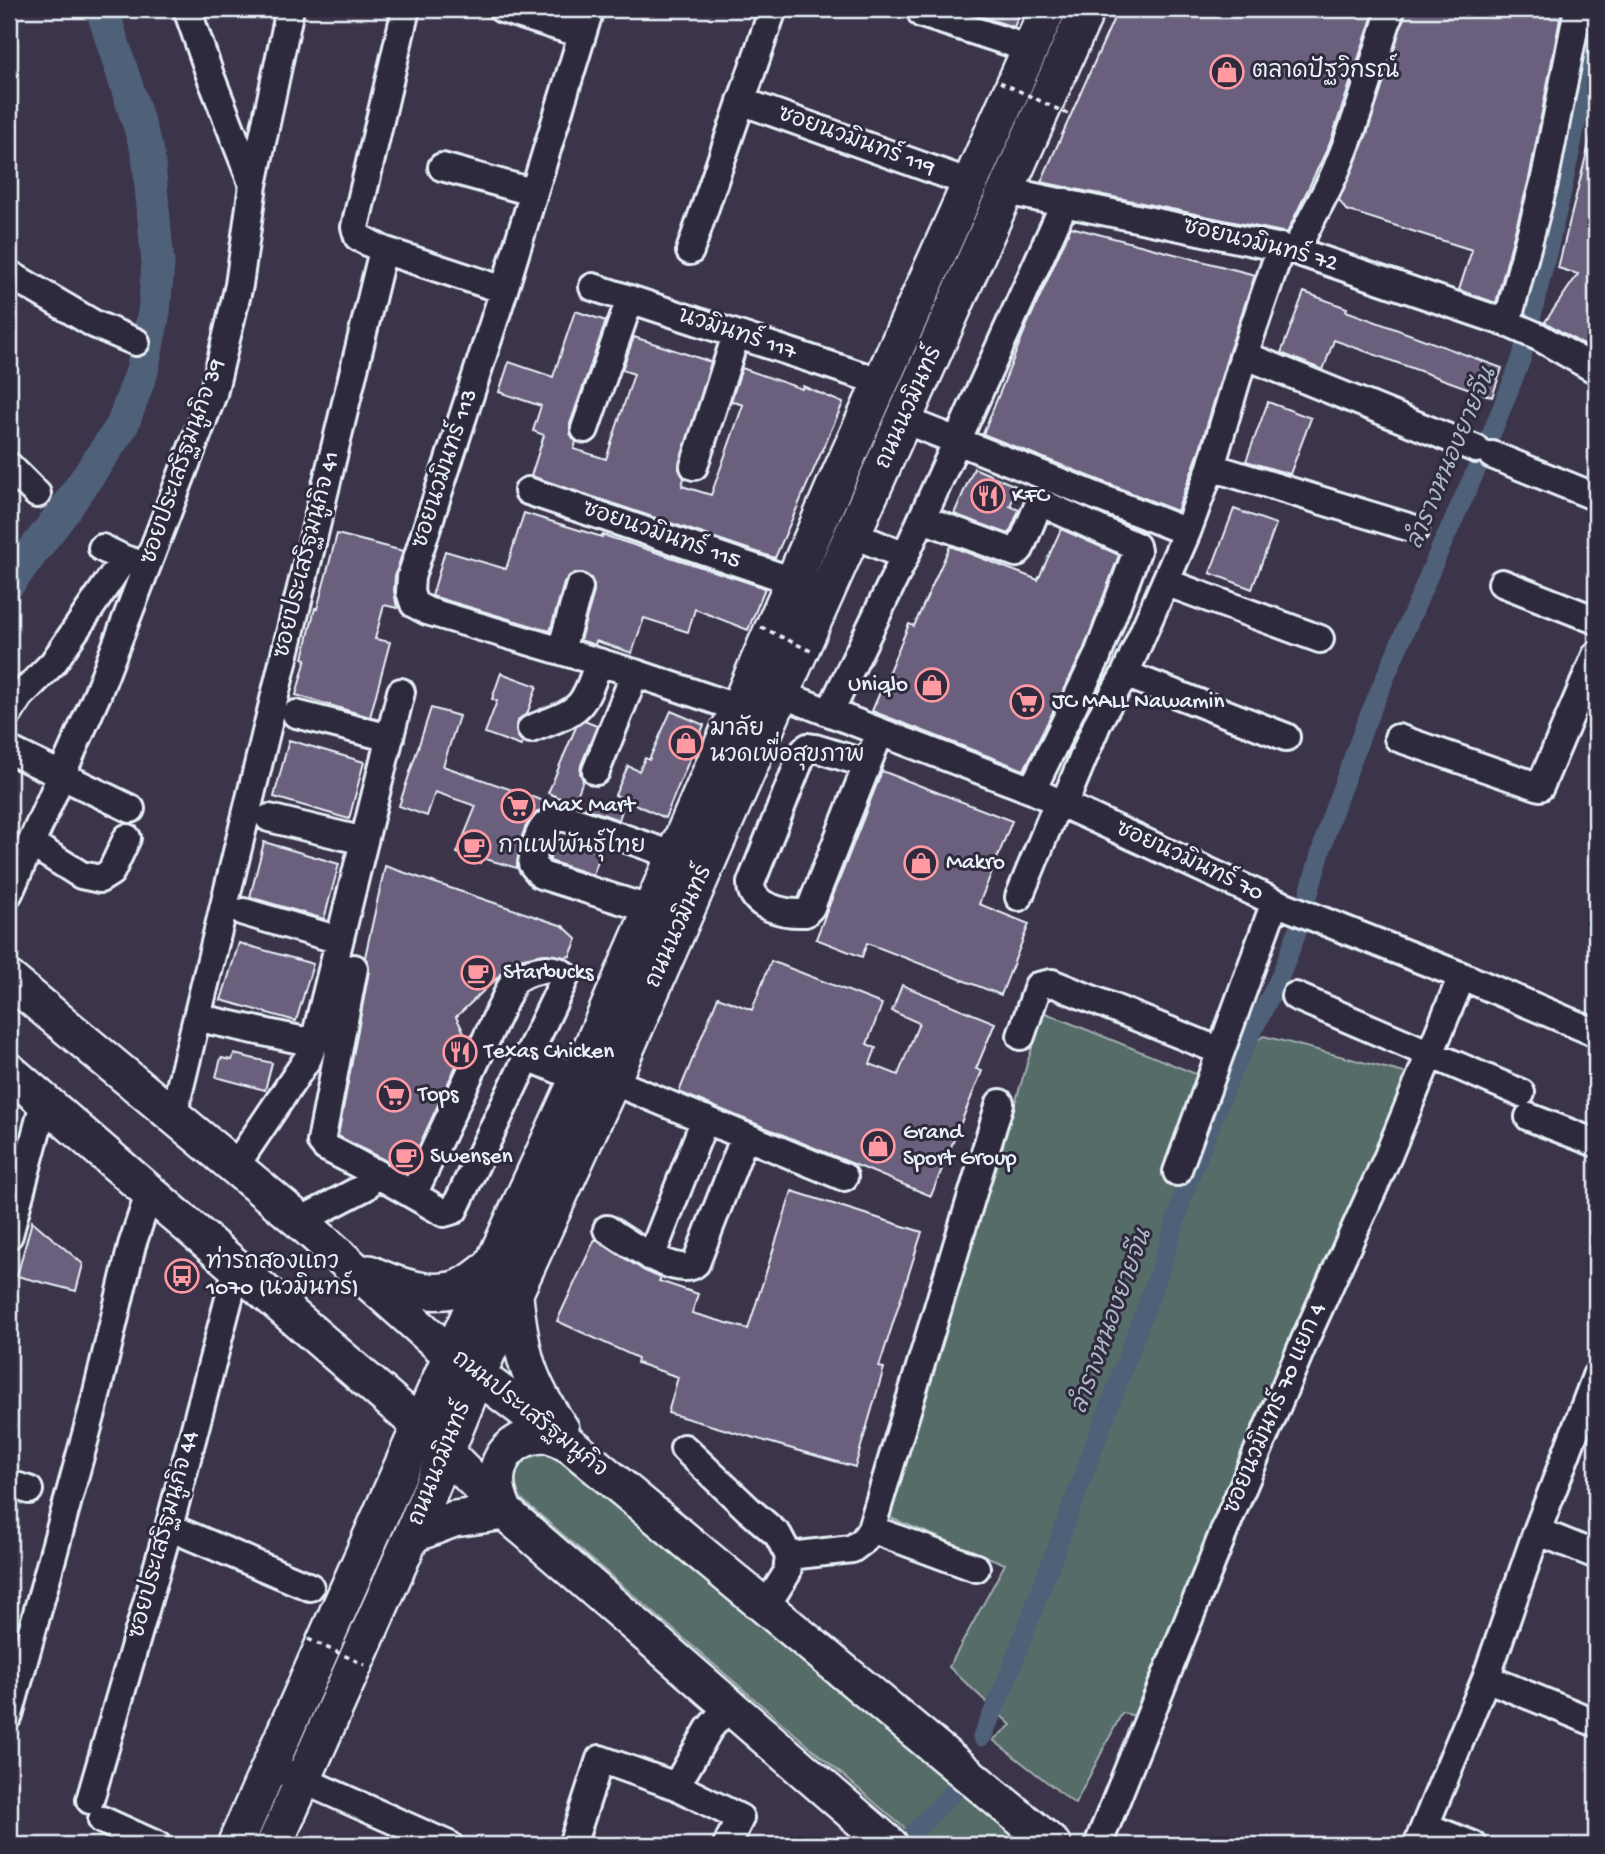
<svg xmlns="http://www.w3.org/2000/svg" width="1605" height="1854" viewBox="0 0 1605 1854" font-family="'Gochi Hand','Playpen Sans Thai',sans-serif">
<style>
.green{fill:#576c67;stroke:#a0aeb0;stroke-width:2}
.lines{fill:none;stroke-linecap:round;stroke-linejoin:round}
.canal{stroke:#4f6079;stroke-width:19}
.river{stroke:#4f6079;stroke-width:33}
.building{fill:#6a5e7c;stroke:#e8f1f8;stroke-width:2}
.minor-casing{stroke:#e8f1f8;stroke-width:32}
.major-casing{stroke:#e8f1f8;stroke-width:40}
.minor{stroke:#2f2a3d;stroke-width:26}
.major{stroke:#2f2a3d;stroke-width:35}
.path-bridge{stroke:#e8f1f8;stroke-width:3.5;stroke-dasharray:5 5;stroke-linecap:butt}
.labels{text-anchor:middle;dominant-baseline:central;stroke-width:6;stroke-linejoin:round;paint-order:stroke}
.poi-label{font-size:23px;fill:#e8f1f8;stroke:#2f2a3d;text-anchor:start}
.street-label{font-size:23px;fill:#e8f1f8;stroke:#2f2a3d}
.water-label{font-size:24px;font-style:italic;fill:#abb7c5;stroke:#2f2a3d}
</style>
<rect width="100%" height="100%" fill="#3b344a"/>
<filter id="ink" filterUnits="userSpaceOnUse"><feTurbulence type="fractalNoise" baseFrequency=".0143" numOctaves="2"/><feDisplacementMap in="SourceGraphic" scale="14" xChannelSelector="R" yChannelSelector="G"/><feConvolveMatrix kernelMatrix="1 2 1 2 8 2 1 2 1" color-interpolation-filters="sRGB"/></filter>
<g filter="url(#ink)">
<path class="green" d="M1043,1012L1198,1075L1264,1036L1408,1074L1136,1716L1122,1713L1075,1804L993,1740L1011,1725L949,1667L1005,1564L888,1517Z
M551,1443L1008,1814L1021,1845H924L511,1490L509,1465Z"/>
<g class="lines">
<path class="canal" d="M1309,893L1330,820L1365,725L1437,556L1483,455L1521,360L1560,200L1596,30
M982,1737L1007,1680L1160,1270L1189,1179L1232,1072L1280,977L1299,927
M914,1832L961,1784"/>
<path class="river" d="M9,583L66,508L122,426L142,371L154,312L158,264L148,153L102,9"/>
</g>
<path class="building" d="M957,9H1021L1014,27Z
M1118,9H1375L1330,143L1287,233L1041,182Z
M1406,9H1562L1529,179L1496,303L1459,290L1472,250L1346,210L1339,200L1367,134Z
M1591,136L1596,137V352L1545,322L1578,274L1558,268Z
M1071,227L1255,275L1229,351L1199,452L1177,511L983,434L1027,325Z
M1304,292L1347,308L1346,311L1502,368L1492,397L1334,340L1323,370L1281,353Z
M575,311L606,321L570,424V433L576,442L574,449L606,459L634,374L622,370L634,337L711,362L679,469L684,478L682,486L711,495L743,405L731,401L742,368L802,389L803,386L843,403L775,558L531,476L544,435L533,431L541,406L499,392L509,362L553,377Z
M1268,402L1311,418L1290,474L1246,461Z
M974,468L1018,487L1010,506L1019,510L1009,534L954,514Z
M1234,509L1276,524L1252,589L1210,573Z
M524,513L602,537L603,535L765,588L748,630L695,609L688,632L644,618L632,653L596,641L595,645L580,640L594,592V585L591,578L583,573H575L569,576L564,583L550,631L432,596L445,551L506,569Z
M1061,529L1119,555L1083,651L1024,770L872,711L909,624L914,626L950,546L1038,580Z
M337,534L403,551L395,576L394,591L397,608L384,605L375,639L390,642L370,717L296,695L306,659L303,658L315,608L317,609Z
M501,673L537,686L527,714L519,719L516,726L517,735L523,742L521,746L485,733L497,701L492,699Z
M431,708L459,716L443,766L547,802L545,807L532,816L525,828L519,845L517,868L482,858L480,863L457,853L476,806L435,792L427,816L399,806Z
M671,711L704,725L665,818L615,795L628,766L639,771L645,758L649,760Z
M584,721L597,726L581,765L580,773L583,780L574,804L548,793L576,727Z
M289,740L364,762L349,819L274,797Z
M882,771L1012,821L979,904L1029,924L1001,995L867,943L862,957L816,939Z
M589,797L622,810L619,820L585,808Z
M557,836L601,852L593,875L550,861V852Z
M264,842L339,864L324,919L250,897Z
M385,866L563,926L577,939L570,956L565,957L545,954L518,959L504,969L497,978L456,1017L468,1040L407,1172L338,1136L369,971L365,957Z
M239,943L313,964L296,1021L221,1000Z
M771,961L882,1004L867,1044L876,1048L870,1064L898,1075L919,1023L892,1011L902,985L995,1023L976,1069L982,1071L931,1196L679,1092L718,997L752,1010Z
M234,1054L272,1063L265,1090L216,1077L221,1058L232,1060Z
M792,1191L922,1232L879,1367L884,1368L855,1467L668,1413L678,1377L637,1363L638,1358L557,1321L595,1239L645,1271L661,1278L659,1281L698,1294L692,1313L748,1329Z
M32,1221L83,1264L76,1291L17,1276Z"/>
<g class="lines">
<defs>
<path id="minor" d="M187,9L210,75L253,185
M502,9L582,34
M590,9L504,290L411,577L410,592L414,604L427,611L635,673L738,708
M922,14L1030,49
M741,101L970,183
M442,167L532,192
M1006,191L1296,251L1507,323L1539,337L1596,370
M383,250L504,290
M690,251L773,9
M1296,251C1308,222 1325,197 1337,168C1359,116 1374,62 1391,9
M9,274L94,324L136,342
M593,287L881,382
M1507,323L1544,183L1578,9
M1244,355L1476,449
M904,420L1187,532
M585,429L630,299
M1492,455L1596,497
M9,466L37,494
M694,466L736,335
M1211,467L1415,529
M528,491L793,581
M923,519L1016,553L1020,549L1037,508L1044,504L1136,546L1137,551L1097,657L1032,790
M854,535L905,556L1065,202
M102,548L124,559L140,564
M1165,582L1320,639
M1502,583L1596,620
M561,650L579,588
M1125,674L1286,737
M781,694L1032,790L1275,902L1462,976L1596,1033
M830,712L905,556
M9,713L20,696L53,663L124,559
M296,714L390,738
M531,729C581,709 581,713 599,662
M1398,738L1540,787L1596,655
M9,750L131,809
M867,764L815,748L808,747L803,752L751,883C750,907 785,914 805,913L811,907L880,732
M596,771L635,673
M1064,804L1098,722L1125,674L1187,532L1211,467L1244,355L1281,247
M269,818L364,841
M32,844L81,875L100,879L111,872L127,838
M9,893L97,695L213,394L239,285L253,185L290,9
M1019,897L1058,802
M652,910L541,875L532,864C535,843 539,820 563,817L676,856
M244,912L339,940
M354,968L321,1142L325,1147C366,1167 405,1190 444,1213L454,1210L566,976C552,963 526,971 513,982L413,1195
M1295,996L1521,1093
M213,1021L314,1043
M1021,1036L1038,986L1052,983L1220,1051
M526,1056L578,1078
M612,1081L844,1177
M173,1116L383,250L358,237L355,227L406,9
M1529,1117L1596,1143
M234,1168L308,1058L314,1043L401,692
M1177,1172L1275,902
M300,1221L365,1187L375,1172
M607,1229C624,1240 679,1280 696,1263L745,1136
M9,1235L44,1103
M651,1257L705,1119
M684,1448L749,1510L778,1535L789,1556L787,1573L766,1606
M9,1484L29,1490
M169,1527L310,1587
M1537,1531L1596,1555
M789,1556L852,1549L864,1540L871,1529
M976,1568L871,1529L1000,1103
M1486,1678L1596,1723
M9,1715L93,1409L132,1245L149,1194
M287,1773L449,1845
M676,1786L709,1729L728,1707
M90,1800L169,1527L237,1268
M102,1820L157,1845
M1425,1826L1473,1845
M572,1845L600,1759L676,1786L740,1818L727,1845
M1098,1845L1227,1524L1307,1335L1388,1156L1462,976
M1417,1845L1486,1678L1537,1531L1596,1376"/>
<path id="major" d="M9,979L300,1221L451,1355L574,1448L1053,1845
M9,1071L420,1426L505,1512L890,1845
M369,1273C397,1286 437,1301 467,1284C476,1279 485,1271 494,1264
M515,1296C521,1353 527,1381 561,1429
M505,1512C500,1500 495,1488 497,1475C500,1449 523,1434 548,1435C554,1436 562,1441 568,1444
M412,1535L454,1519L505,1512
M235,1845L451,1355L578,1078L834,487L1048,9
M274,1845L412,1535L477,1376L612,1081L781,694L1087,9"/>
</defs>
<use href="#minor" class="minor-casing"/>
<use href="#major" class="major-casing"/>
<use href="#minor" class="minor"/>
<use href="#major" class="major"/>
<path class="path-bridge" d="M1000,82L1068,114
M761,627L815,653
M308,1639L365,1665"/>
</g>
</g>
<defs>
<symbol id="shop-ring" viewBox="-11 -11 22 22"><circle r="9.5" fill="#2f2a3d" stroke="#ff9aa2" stroke-width="1.5"/><path d="M-5-2.5h2.3a2.7 3.5 0 0 1 5.4 0H5L5.5 6h-11ZM-1.5-2.5h3a1.5 2.3 0 0 0-3 0Z" fill="#ff9aa2"/></symbol>
<symbol id="restaurant-ring" viewBox="-11 -11 22 22"><circle r="9.5" fill="#2f2a3d" stroke="#ff9aa2" stroke-width="1.5"/><path d="M-5-6h1v4h1v-4h1v4h1v-4h1v5L-1.5 .5V6h-2V.5L-5-1ZM5-6V6H3V1.5H1.5Q1.5-4 5-6Z" fill="#ff9aa2"/></symbol>
<symbol id="supermarket-ring" viewBox="-11 -11 22 22"><circle r="9.5" fill="#2f2a3d" stroke="#ff9aa2" stroke-width="1.5"/><path d="M-6-5.5h2.5l.6 2H6L4.5 2H-2.5L-4.4-4H-6ZM-1.5 3.2a1.3 1.3 0 1 0 .1 0ZM3 3.2a1.3 1.3 0 1 0 .1 0Z" fill="#ff9aa2"/></symbol>
<symbol id="cafe-ring" viewBox="-11 -11 22 22"><circle r="9.5" fill="#2f2a3d" stroke="#ff9aa2" stroke-width="1.5"/><path d="M-5.5-4.5H6V0H3Q3 3.5 0 3.5H-2.5Q-5.5 3.5-5.5 0ZM3-3.2v2h1.7v-2ZM-6 4.5H4V6H-6Z" fill="#ff9aa2"/></symbol>
<symbol id="bus-ring" viewBox="-11 -11 22 22"><circle r="9.5" fill="#2f2a3d" stroke="#ff9aa2" stroke-width="1.5"/><path d="M-5-6H5V4H4V6H2V4H-2V6H-4V4H-5ZM-3.5-4V0h7V-4ZM-3.5 1.2v1.5H-2V1.2ZM2 1.2v1.5H3.5V1.2Z" fill="#ff9aa2"/></symbol>
</defs>
<g fill-rule="evenodd">
<use href="#shop-ring" x="1208" y="53" width="38" height="38"/>
<use href="#restaurant-ring" x="969" y="477" width="38" height="38"/>
<use href="#shop-ring" x="913" y="666" width="38" height="38"/>
<use href="#supermarket-ring" x="1008" y="683" width="38" height="38"/>
<use href="#shop-ring" x="667" y="724" width="38" height="38"/>
<use href="#supermarket-ring" x="499" y="787" width="38" height="38"/>
<use href="#cafe-ring" x="455" y="828" width="38" height="38"/>
<use href="#shop-ring" x="902" y="844" width="38" height="38"/>
<use href="#cafe-ring" x="459" y="954" width="38" height="38"/>
<use href="#restaurant-ring" x="441" y="1033" width="38" height="38"/>
<use href="#supermarket-ring" x="375" y="1076" width="38" height="38"/>
<use href="#shop-ring" x="859" y="1127" width="38" height="38"/>
<use href="#cafe-ring" x="387" y="1138" width="38" height="38"/>
<use href="#bus-ring" x="163" y="1257" width="38" height="38"/>
</g>
<g class="labels">
<g class="poi-label">
<text x="1252" y="72">ตลาดปัฐวิกรณ์</text>
<text x="1012" y="496">KFC</text>
<text x="908" y="685" text-anchor="end">Uniqlo</text>
<text x="1052" y="702">JC MALL Nawamin</text>
<text x="710" y="730">มาลัย<tspan x="710" dy="26">นวดเพื่อสุขภาพ</tspan></text>
<text x="542" y="806">Max Mart</text>
<text x="498" y="847">กาแฟพันธุ์ไทย</text>
<text x="946" y="863">Makro</text>
<text x="503" y="973">Starbucks</text>
<text x="484" y="1052">Texas Chicken</text>
<text x="418" y="1095">Tops</text>
<text x="903" y="1133">Grand<tspan x="903" dy="26">Sport Group</tspan></text>
<text x="430" y="1157">Swensen</text>
<text x="206" y="1263">ท่ารถสองแถว<tspan x="206" dy="26">1070 (นวมินทร์)</tspan></text>
</g>
<g class="street-label">
<text transform="translate(856 142) rotate(20)">ซอยนวมินทร์ 119</text>
<text transform="translate(1260 246) rotate(14)">ซอยนวมินทร์ 72</text>
<text transform="translate(737 335) rotate(18)">นวมินทร์ 117</text>
<text transform="translate(910 408) rotate(-66)">ถนนนวมินทร์</text>
<text transform="translate(184 462) rotate(-71)">ซอยประเสริฐมนูกิจ 39</text>
<text transform="translate(446 469) rotate(-72)">ซอยนวมินทร์ 113</text>
<text transform="translate(661 536) rotate(19)">ซอยนวมินทร์ 115</text>
<text transform="translate(308 555) rotate(-76)">ซอยประเสริฐมนูกิจ 41</text>
<text transform="translate(1189 862) rotate(25)">ซอยนวมินทร์ 70</text>
<text transform="translate(680 927) rotate(-66)">ถนนนวมินทร์</text>
<text transform="translate(1276 1409) rotate(-67)">ซอยนวมินทร์ 70 แยก 4</text>
<text transform="translate(529 1415) rotate(38)">ถนนประเสริฐมนูกิจ</text>
<text transform="translate(441 1464) rotate(-68)">ถนนนวมินทร์</text>
<text transform="translate(165 1535) rotate(-75)">ซอยประเสริฐมนูกิจ 44</text>
</g>
<g class="water-label">
<text transform="translate(1453 459) rotate(-67)">ลำรางหนองยายจีน</text>
<text transform="translate(1113 1322) rotate(-70)">ลำรางหนองยายจีน</text>
</g>
</g>
<rect width="1605" height="1854" fill="none" stroke="#2f2a3d" stroke-width="35"/>
<rect x="18" y="18" width="1570" height="1819" fill="none" stroke="#e8f1f8" stroke-width="2.5" filter="url(#ink)"/>
</svg>
